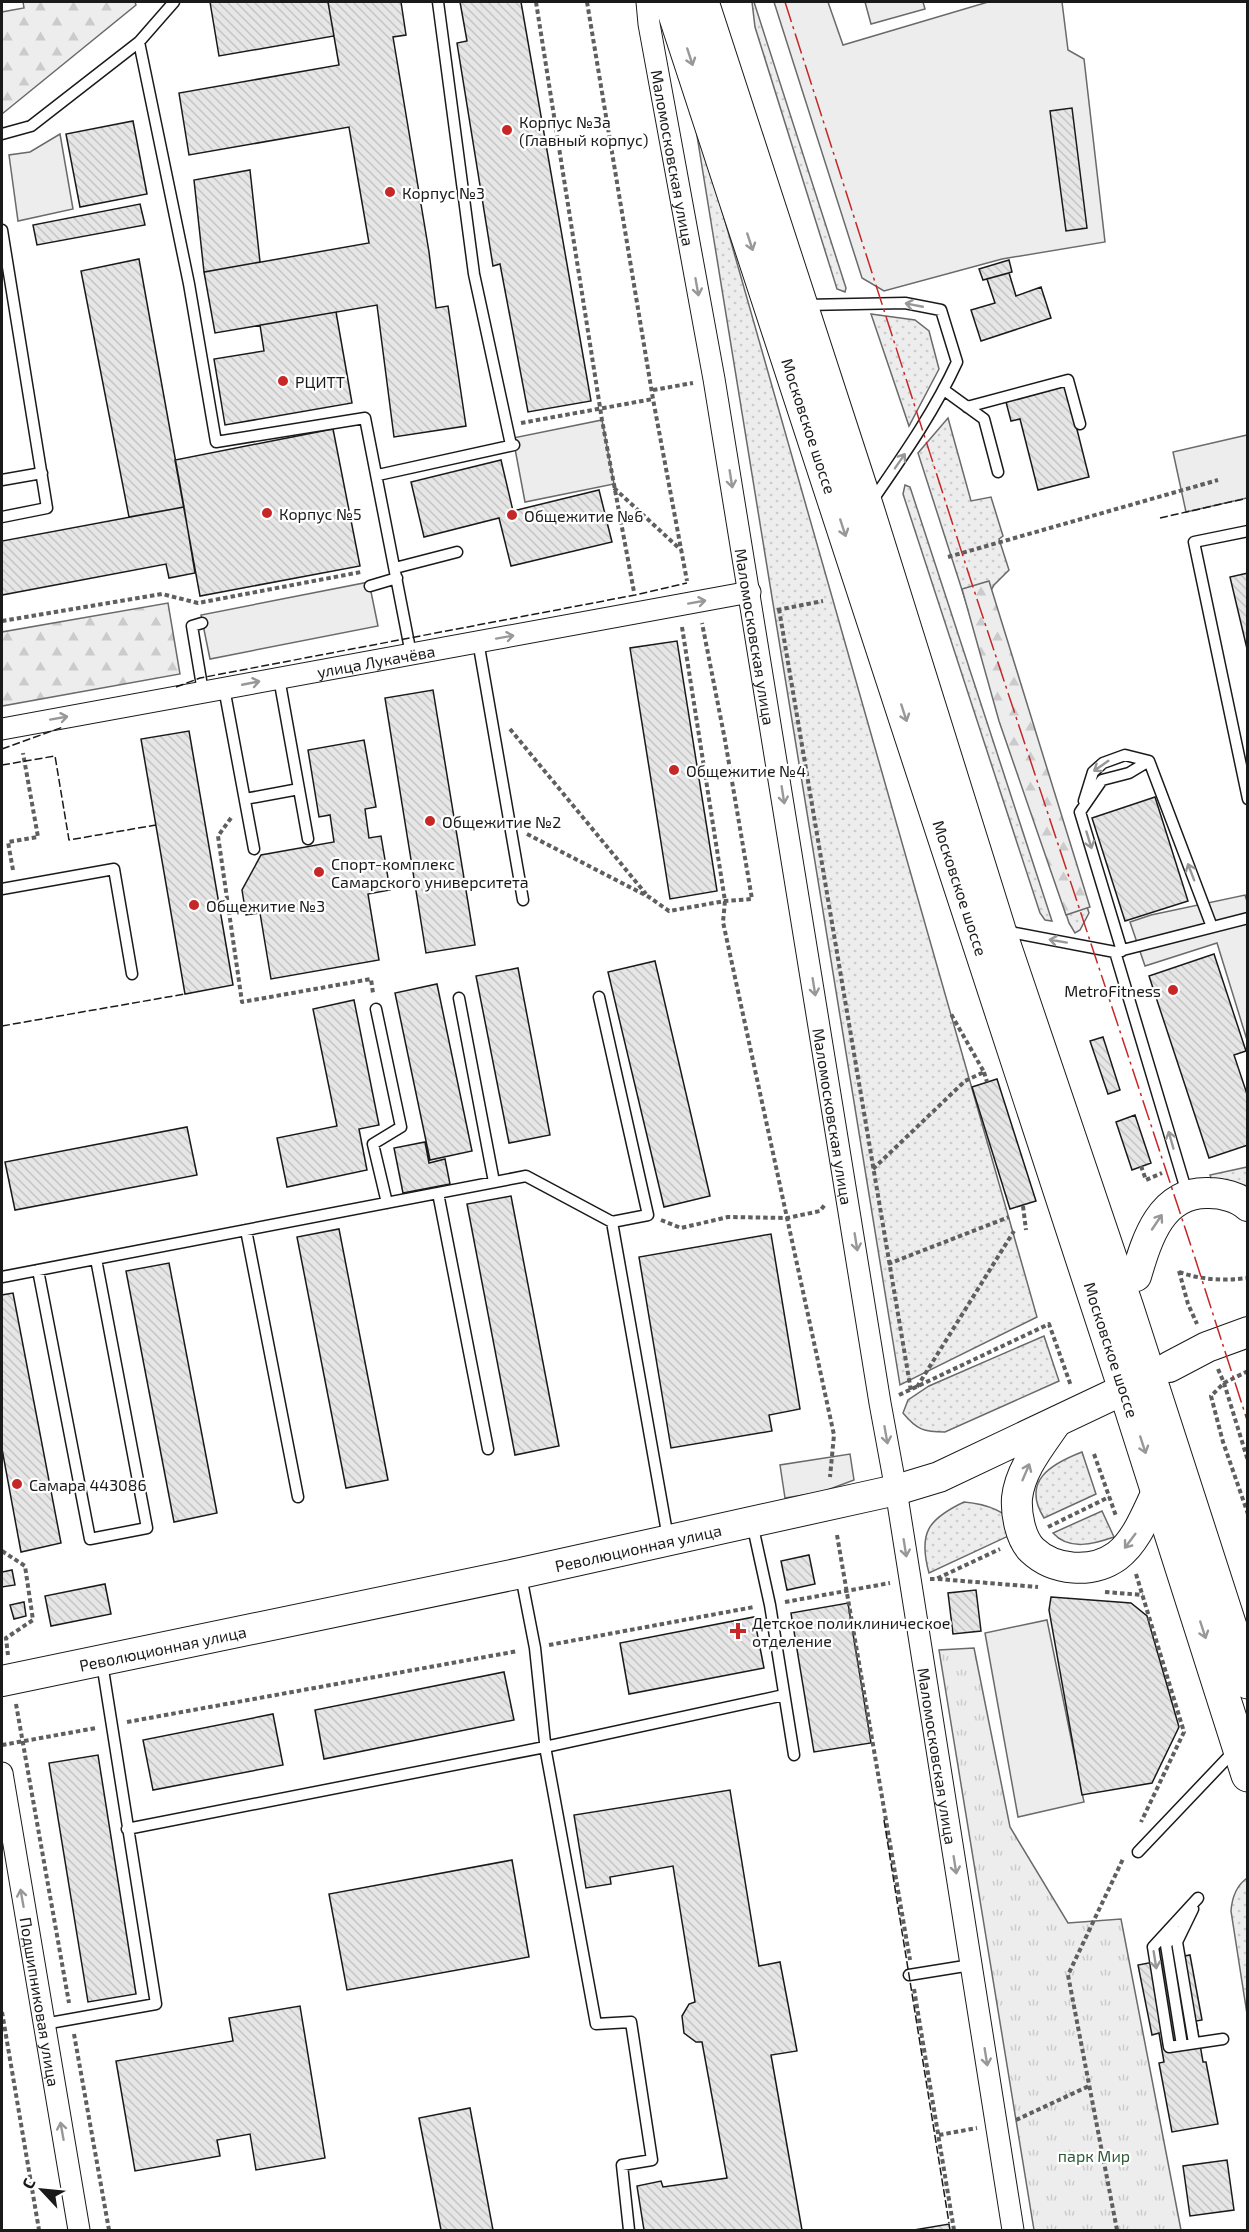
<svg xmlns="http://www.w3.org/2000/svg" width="1249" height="2232" viewBox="0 0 1249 2232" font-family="'Exo 2',sans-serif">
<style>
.grass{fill:url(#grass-dots);stroke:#6a6a6a;stroke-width:1.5}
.forest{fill:url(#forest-firs);stroke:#6a6a6a;stroke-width:1.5}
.park{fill:url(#park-tufts);stroke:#6a6a6a;stroke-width:1.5}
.pitch{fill:#ededed;stroke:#6a6a6a;stroke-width:1.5}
.building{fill:url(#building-back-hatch);stroke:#1a1a1a;stroke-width:1.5}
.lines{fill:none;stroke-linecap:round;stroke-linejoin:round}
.service-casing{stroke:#1a1a1a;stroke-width:13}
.minor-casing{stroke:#1a1a1a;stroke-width:23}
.secondary-casing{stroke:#1a1a1a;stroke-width:32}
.primary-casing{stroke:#1a1a1a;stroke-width:35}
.path{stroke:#5f5f5f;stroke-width:4;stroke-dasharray:4.5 3;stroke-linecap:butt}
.service{stroke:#fff;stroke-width:10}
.minor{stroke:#fff;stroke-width:21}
.secondary{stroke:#fff;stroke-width:30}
.primary{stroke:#fff;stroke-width:33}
.fence{stroke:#1a1a1a;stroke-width:1.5;stroke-dasharray:8 3;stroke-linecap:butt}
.power{stroke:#c62828;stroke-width:1.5;stroke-dasharray:21 4.5 3 4.5;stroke-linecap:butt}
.oneway{stroke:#989898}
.poi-dot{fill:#c62828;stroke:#fff;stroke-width:2}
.labels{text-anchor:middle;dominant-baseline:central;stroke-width:4.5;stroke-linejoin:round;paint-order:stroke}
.poi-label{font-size:16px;fill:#1a1a1a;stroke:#fff;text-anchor:start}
.street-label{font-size:16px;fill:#1a1a1a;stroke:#fff}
.park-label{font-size:16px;fill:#2b5a34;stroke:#fff}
</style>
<defs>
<pattern id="grass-dots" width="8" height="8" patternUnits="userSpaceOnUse" patternTransform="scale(1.5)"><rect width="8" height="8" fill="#ededed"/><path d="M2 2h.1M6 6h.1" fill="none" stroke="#cbcbcb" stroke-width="1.8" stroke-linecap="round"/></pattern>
<pattern id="forest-firs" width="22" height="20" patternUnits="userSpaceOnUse" patternTransform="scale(1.5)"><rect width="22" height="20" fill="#ededed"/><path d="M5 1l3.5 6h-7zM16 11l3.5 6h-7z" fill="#cbcbcb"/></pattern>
<pattern id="park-tufts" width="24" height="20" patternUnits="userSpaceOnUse" patternTransform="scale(1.5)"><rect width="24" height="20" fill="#ededed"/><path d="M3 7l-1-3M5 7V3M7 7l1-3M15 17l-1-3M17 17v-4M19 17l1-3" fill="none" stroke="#cbcbcb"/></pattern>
<pattern id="building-back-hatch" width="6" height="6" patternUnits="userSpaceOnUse" patternTransform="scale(1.5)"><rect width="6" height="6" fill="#e6e6e6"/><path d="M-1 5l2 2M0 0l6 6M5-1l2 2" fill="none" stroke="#c5c5c5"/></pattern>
</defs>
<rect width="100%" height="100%" fill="#fff"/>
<path class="grass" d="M752,2H754L846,288L845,292L837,289L755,27Z
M692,105L1037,1317L900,1385Z
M871,314L915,320L929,331L939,369L909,426Z
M948,418L971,501L991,497L1003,536L999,539L1009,570L994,585L987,597L1089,913L1080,930L1075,933L1069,923L918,453Z
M905,485L910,487L1052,921L1045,920L1040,913L903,494Z
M1247,1167V1198L1212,1181L1210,1175Z
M1044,1336L1059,1381L945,1432C924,1432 917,1430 903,1413L908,1400L929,1386Z
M1082,1452L1096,1494L1044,1518C1021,1481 1051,1464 1082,1452Z
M964,1502C986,1504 1009,1511 1019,1531L929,1573C918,1533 928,1519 964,1502Z
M1102,1511L1114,1537C1094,1544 1069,1551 1053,1533Z
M1247,1878V2014L1231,1911C1232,1897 1236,1886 1247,1878Z"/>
<path class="forest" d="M23,2H135L136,5L2,114V12L24,8Z
M989,581L1090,907L1066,915L999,721L962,589Z
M168,603L180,674L2,706V632Z"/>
<path class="park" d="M974,1648L1010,1827L1068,1923L1121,1919L1181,2230H1034L939,1650Z"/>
<path class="pitch" d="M774,2H828L843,45L988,2H1062L1068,50L1084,59L1105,242L1002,259L884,291L862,278Z
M865,2H923L925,9L871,24Z
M60,134L73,209L18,221L9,155L30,152Z
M602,420L614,484L525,502L513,438Z
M1247,435V498L1186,512L1173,452Z
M369,582L378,626L210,659L201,615Z
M1245,895L1248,904L1247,1040L1217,943L1145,966L1130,922L1151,915Z
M850,1454L854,1480L822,1492L785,1498L780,1465Z
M1047,1620L1084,1802L1018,1817L985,1633Z"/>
<path class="building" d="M210,2H328L334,36L219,56Z
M328,2H401L406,35L393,37L429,252L436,308L448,306L466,426L394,437L377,305L215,333L204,272L369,243L349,127L189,155L179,93L339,65Z
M460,2H521L591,401L528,412L500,264L493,266L457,43L467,41Z
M1072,108L1087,228L1066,231L1050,111Z
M133,121L147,194L80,207L66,134Z
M250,170L260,262L204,272L194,180Z
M140,204L145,225L37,245L33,225Z
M139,259L184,507L129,517L81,271Z
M1009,260L1012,272L983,280L979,269Z
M1009,273L1016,296L1041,287L1051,318L981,341L971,310L995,303L987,279Z
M336,312L352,403L225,425L214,359L264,351L260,325Z
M1066,386L1089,477L1038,490L1020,419L1011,421L1006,402Z
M333,429L360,566L200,596L175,460Z
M501,460L513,511L599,490L612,542L511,566L499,518L424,537L411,482Z
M184,507L195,573L169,578L166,564L2,595V541Z
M1248,573V653L1230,577Z
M677,641L717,891L670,899L630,648Z
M433,690L475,945L426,953L385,698Z
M189,731L233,985L185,994L141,739Z
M364,740L376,807L365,809L369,838L381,836L390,890L368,894L379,960L271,979L260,913L246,915L242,890L261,855L334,842L330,815L319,817L308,750Z
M1155,797L1188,901L1125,921L1092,818Z
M1214,954L1246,1051L1234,1055L1248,1097V1145L1209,1158L1149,976Z
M655,961L710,1196L664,1207L608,972Z
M518,968L550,1135L509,1143L476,976Z
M437,984L472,1151L430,1160L395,993Z
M354,1000L379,1125L359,1129L367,1170L287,1187L277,1138L337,1126L313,1009Z
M1103,1037L1120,1090L1108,1094L1090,1041Z
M997,1079L1036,1201L1010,1209L972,1087Z
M1135,1115L1151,1163L1132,1170L1116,1122Z
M187,1127L197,1175L15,1210L5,1162Z
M425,1142L429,1163L445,1159L450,1184L403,1193L394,1148Z
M511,1196L559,1446L515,1455L467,1204Z
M339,1229L388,1480L346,1488L297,1237Z
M771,1234L800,1409L769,1415L772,1431L671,1448L639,1257Z
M169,1263L217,1513L174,1522L126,1271Z
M13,1293L61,1543L21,1552L2,1449V1295Z
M809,1555L815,1584L787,1590L781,1561Z
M12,1570L15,1585L2,1587V1572Z
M105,1584L111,1614L51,1626L45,1596Z
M976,1590L981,1631L953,1634L948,1593Z
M1051,1597L1131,1603L1147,1616L1179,1727L1152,1783L1082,1795L1049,1610Z
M24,1602L26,1616L14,1619L10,1605Z
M848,1603L871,1743L814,1752L791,1613Z
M754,1617L764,1668L629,1694L620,1643Z
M504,1672L514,1720L324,1759L315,1710Z
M273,1714L283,1765L153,1790L143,1740Z
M98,1755L136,1994L88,2002L49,1763Z
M730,1790L759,1966L780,1962L797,2051L771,2055L802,2230H644L637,2186L661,2181L663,2187L727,2178L702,2042H696L684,2033L682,2016L689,2004L695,2002L673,1866L610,1877L611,1884L586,1888L574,1815Z
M512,1860L529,1957L347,1990L329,1894Z
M1190,1955L1202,2020L1196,2021L1203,2062H1206L1218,2124L1172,2132L1159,2063L1164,2062L1159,2033L1152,2035L1138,1965Z
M300,2006L325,2158L256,2170L250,2134L217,2140L220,2156L135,2171L116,2061L233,2041L229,2018Z
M470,2108L493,2230H441L419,2118Z
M1227,2160L1234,2210L1190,2216L1183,2166Z
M949,2224L950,2230H914Z"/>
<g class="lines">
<defs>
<path id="service" d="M438,2L474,274L511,445
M139,42L189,284L216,442L365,418L411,654
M2,134L31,126L139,42L174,2
M2,230L47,508L2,517
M805,305L905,303L941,310L957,362C934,412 903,456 872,501
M944,390L984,419L998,472
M967,407L1068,380L1080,424
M378,475L514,445
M2,480L42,473
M1248,531L1194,542L1248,799
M395,568L457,552
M370,586L397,578
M202,623L192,626L203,692
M478,641L523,900
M279,678L308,839
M224,688L254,849
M245,799L299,789
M1084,801L1093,772L1103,763L1125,755L1149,761
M2,889L114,869L132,974
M1005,931L1115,952L1248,918
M1122,951L1080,812L1102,780L1129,773L1149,761L1212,927
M1115,952L1187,1193
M599,997L648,1215L612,1222
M459,998L494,1182
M376,1009L401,1127L373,1144L387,1203
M438,1193L488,1449
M246,1230L298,1497
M38,1270L90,1539L147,1528L96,1259
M2,1277L526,1176L612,1222L668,1538
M752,1523L770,1605L794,1755
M521,1576L535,1648L546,1752L596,2024L631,2022L652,2160L622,2165L629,2230
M127,1829L545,1747L784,1695
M1138,1852L1235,1750
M1198,1898L1153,1947L1169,2047L1223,2039
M1193,1909L1177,1942L1194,2043
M1176,1931L1166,1945L1182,2045
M909,1975L971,1965
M44,2024L156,2004L102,1663"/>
<g id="minor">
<path id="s1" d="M647,2L649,24L714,379L880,1403L896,1490L1013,2230"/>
<path id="s2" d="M2,729L750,592"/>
<path id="s3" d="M2,1773L79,2230"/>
</g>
<g id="secondary">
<path d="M1136,1276C1147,1239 1161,1191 1209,1193C1222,1193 1238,1197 1248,1206"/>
<path d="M1169,1367L1207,1347L1248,1332"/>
<path d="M1055,1424C1040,1446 1020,1470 1017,1498C1016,1513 1020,1538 1032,1550C1054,1571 1092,1574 1117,1556C1137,1541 1147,1512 1158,1490"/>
<path id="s4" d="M2,1681L521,1573L896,1490L939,1477L1125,1389"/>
</g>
<g id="primary">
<path id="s5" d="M671,2L1125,1389L1248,1775"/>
<path d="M702,2L867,508L999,930L1127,1308L1248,1682"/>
</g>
</defs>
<use href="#service" class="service-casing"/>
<use href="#minor" class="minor-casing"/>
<use href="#secondary" class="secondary-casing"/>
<use href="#primary" class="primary-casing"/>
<path class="path" d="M536,2L602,420L634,592
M587,2L653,399L687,581
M653,390L693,383
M521,423L653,399
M614,488L681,550
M948,557L1218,480
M779,609L911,1391
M777,610L823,601
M2,621L162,594L198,603L361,572
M682,627L725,901L723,922L834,1435L830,1477
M510,729L646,894
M231,818L218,836L242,1002L371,979L373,993
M527,834L649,897L669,911L725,901L752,899L725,740L702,623
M13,870L8,842L38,837L23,753
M984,1072L987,1082
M1141,1166L1146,1180L1162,1173
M873,1169L965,1081L984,1072L951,1014
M1023,1206L1026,1230
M661,1220L681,1228L728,1217L787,1218L820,1211L826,1203
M888,1264L1009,1217
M1179,1271L1188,1304L1197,1324
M1179,1272C1202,1280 1223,1281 1248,1278
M1218,1369L1224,1383L1248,1461
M1248,1371L1224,1383L1211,1396L1223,1442L1248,1514
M917,1387L1014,1231
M899,1395L1049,1324L1071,1386
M1094,1454L1116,1516
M1048,1527L1109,1497
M837,1535L910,1960
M2,1551L25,1566L33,1620L6,1638L8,1655
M1136,1574L1184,1732L1141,1822
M930,1579H936L1000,1549
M938,1579L1038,1587
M1105,1592L1143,1595
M785,1602L890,1583
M549,1645L754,1607
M16,1704L69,2003
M127,1722L518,1651
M2,1745L96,1728
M914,1989L954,2230
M2,2012L39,2230
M74,2034L109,2230
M1016,2120L1089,2086
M939,2135L977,2128
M1117,2230L1068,1975L1123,1859"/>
<use href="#service" class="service"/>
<use href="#minor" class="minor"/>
<use href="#secondary" class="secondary"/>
<use href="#primary" class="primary"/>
<path class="fence" d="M1160,518L1248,498
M176,687L200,678L635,595L687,583
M2,749L63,727
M2,765L55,756L69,840L156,825
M2,1026L185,994
M884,1820L949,2223"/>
<path class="power" d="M785,2L970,578L1194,1255L1248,1423"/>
</g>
<defs><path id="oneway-shaft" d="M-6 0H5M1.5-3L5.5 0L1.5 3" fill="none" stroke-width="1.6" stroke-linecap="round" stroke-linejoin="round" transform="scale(1.5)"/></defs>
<g class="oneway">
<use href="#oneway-shaft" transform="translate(690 57) rotate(72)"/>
<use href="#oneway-shaft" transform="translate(750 242) rotate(72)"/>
<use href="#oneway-shaft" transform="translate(697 287) rotate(80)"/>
<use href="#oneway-shaft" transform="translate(914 305) rotate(-169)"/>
<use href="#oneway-shaft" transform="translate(900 461) rotate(-55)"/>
<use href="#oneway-shaft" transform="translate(731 479) rotate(81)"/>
<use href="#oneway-shaft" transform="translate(843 528) rotate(72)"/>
<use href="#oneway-shaft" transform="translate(697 602) rotate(-10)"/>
<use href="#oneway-shaft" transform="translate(505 637) rotate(-10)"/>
<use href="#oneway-shaft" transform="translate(251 683) rotate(-11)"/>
<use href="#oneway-shaft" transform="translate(904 713) rotate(72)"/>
<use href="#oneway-shaft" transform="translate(59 718) rotate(-10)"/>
<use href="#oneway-shaft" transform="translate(1101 766) rotate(145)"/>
<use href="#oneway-shaft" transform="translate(783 795) rotate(81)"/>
<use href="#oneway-shaft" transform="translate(1089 840) rotate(73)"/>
<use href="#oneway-shaft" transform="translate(1191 872) rotate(-111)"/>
<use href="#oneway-shaft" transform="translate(1058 941) rotate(-170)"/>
<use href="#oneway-shaft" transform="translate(814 987) rotate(81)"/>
<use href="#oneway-shaft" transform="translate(1171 1140) rotate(-106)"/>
<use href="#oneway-shaft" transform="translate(1157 1222) rotate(-56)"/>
<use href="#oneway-shaft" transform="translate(856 1242) rotate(81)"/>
<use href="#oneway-shaft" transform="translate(886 1435) rotate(80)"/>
<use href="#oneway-shaft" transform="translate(1143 1445) rotate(72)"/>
<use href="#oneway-shaft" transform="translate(1026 1472) rotate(-67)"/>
<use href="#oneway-shaft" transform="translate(1130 1541) rotate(127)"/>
<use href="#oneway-shaft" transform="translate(905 1548) rotate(81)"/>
<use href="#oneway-shaft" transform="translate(1203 1630) rotate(72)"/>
<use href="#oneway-shaft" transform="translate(955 1865) rotate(81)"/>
<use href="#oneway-shaft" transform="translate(22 1898) rotate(-100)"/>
<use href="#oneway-shaft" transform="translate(1155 1960) rotate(81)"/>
<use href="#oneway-shaft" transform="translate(986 2057) rotate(81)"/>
<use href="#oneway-shaft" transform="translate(62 2131) rotate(-100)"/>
</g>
<g class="poi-dot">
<circle cx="507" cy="130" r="6"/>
<circle cx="390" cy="192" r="6"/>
<circle cx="283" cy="381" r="6"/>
<circle cx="267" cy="513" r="6"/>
<circle cx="512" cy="515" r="6"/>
<circle cx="674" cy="770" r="6"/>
<circle cx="430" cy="821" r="6"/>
<circle cx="319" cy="872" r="6"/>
<circle cx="194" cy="905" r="6"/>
<circle cx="1173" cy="990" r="6"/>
<circle cx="17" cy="1484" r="6"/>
<path d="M735 1622h6v6h6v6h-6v6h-6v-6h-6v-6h6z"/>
</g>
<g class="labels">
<g class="poi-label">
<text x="519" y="121">Корпус №3a<tspan x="519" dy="18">(Главный корпус)</tspan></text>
<text x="402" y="192">Корпус №3</text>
<text x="295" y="381">РЦИТТ</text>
<text x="279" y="513">Корпус №5</text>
<text x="524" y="515">Общежитие №6</text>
<text x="686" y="770">Общежитие №4</text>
<text x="442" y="821">Общежитие №2</text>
<text x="331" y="863">Спорт-комплекс<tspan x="331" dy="18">Самарского университета</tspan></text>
<text x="206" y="905">Общежитие №3</text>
<text x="1161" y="990" text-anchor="end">MetroFitness</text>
<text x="29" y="1484">Самара 443086</text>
<text x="752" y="1622">Детское поликлиническое<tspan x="752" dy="18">отделение</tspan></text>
</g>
<g class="street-label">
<text stroke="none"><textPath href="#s1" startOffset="158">Маломосковская улица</textPath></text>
<text stroke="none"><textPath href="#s5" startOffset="446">Московское шоссе</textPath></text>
<text stroke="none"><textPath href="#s1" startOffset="644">Маломосковская улица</textPath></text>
<text stroke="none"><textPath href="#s2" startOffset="380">улица Лукачёва</textPath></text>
<text stroke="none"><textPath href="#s5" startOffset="932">Московское шоссе</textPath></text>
<text stroke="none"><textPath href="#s1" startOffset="1130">Маломосковская улица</textPath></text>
<text stroke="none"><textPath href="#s5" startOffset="1418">Московское шоссе</textPath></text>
<text stroke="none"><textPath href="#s4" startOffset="650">Революционная улица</textPath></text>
<text stroke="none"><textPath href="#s4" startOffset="164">Революционная улица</textPath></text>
<text stroke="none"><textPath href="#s1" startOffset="1778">Маломосковская улица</textPath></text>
<text stroke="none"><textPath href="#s3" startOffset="232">Подшипниковая улица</textPath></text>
</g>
<g class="park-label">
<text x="1094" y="2155">парк Мир</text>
</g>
</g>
<rect width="1249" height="2232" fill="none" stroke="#1a1a1a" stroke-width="6"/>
<g transform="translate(42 2190) rotate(296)" stroke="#ffffff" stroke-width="4.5" paint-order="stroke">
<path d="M0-4.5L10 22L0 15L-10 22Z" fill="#1a1a1a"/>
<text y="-9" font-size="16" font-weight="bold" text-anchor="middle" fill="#1a1a1a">С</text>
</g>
</svg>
